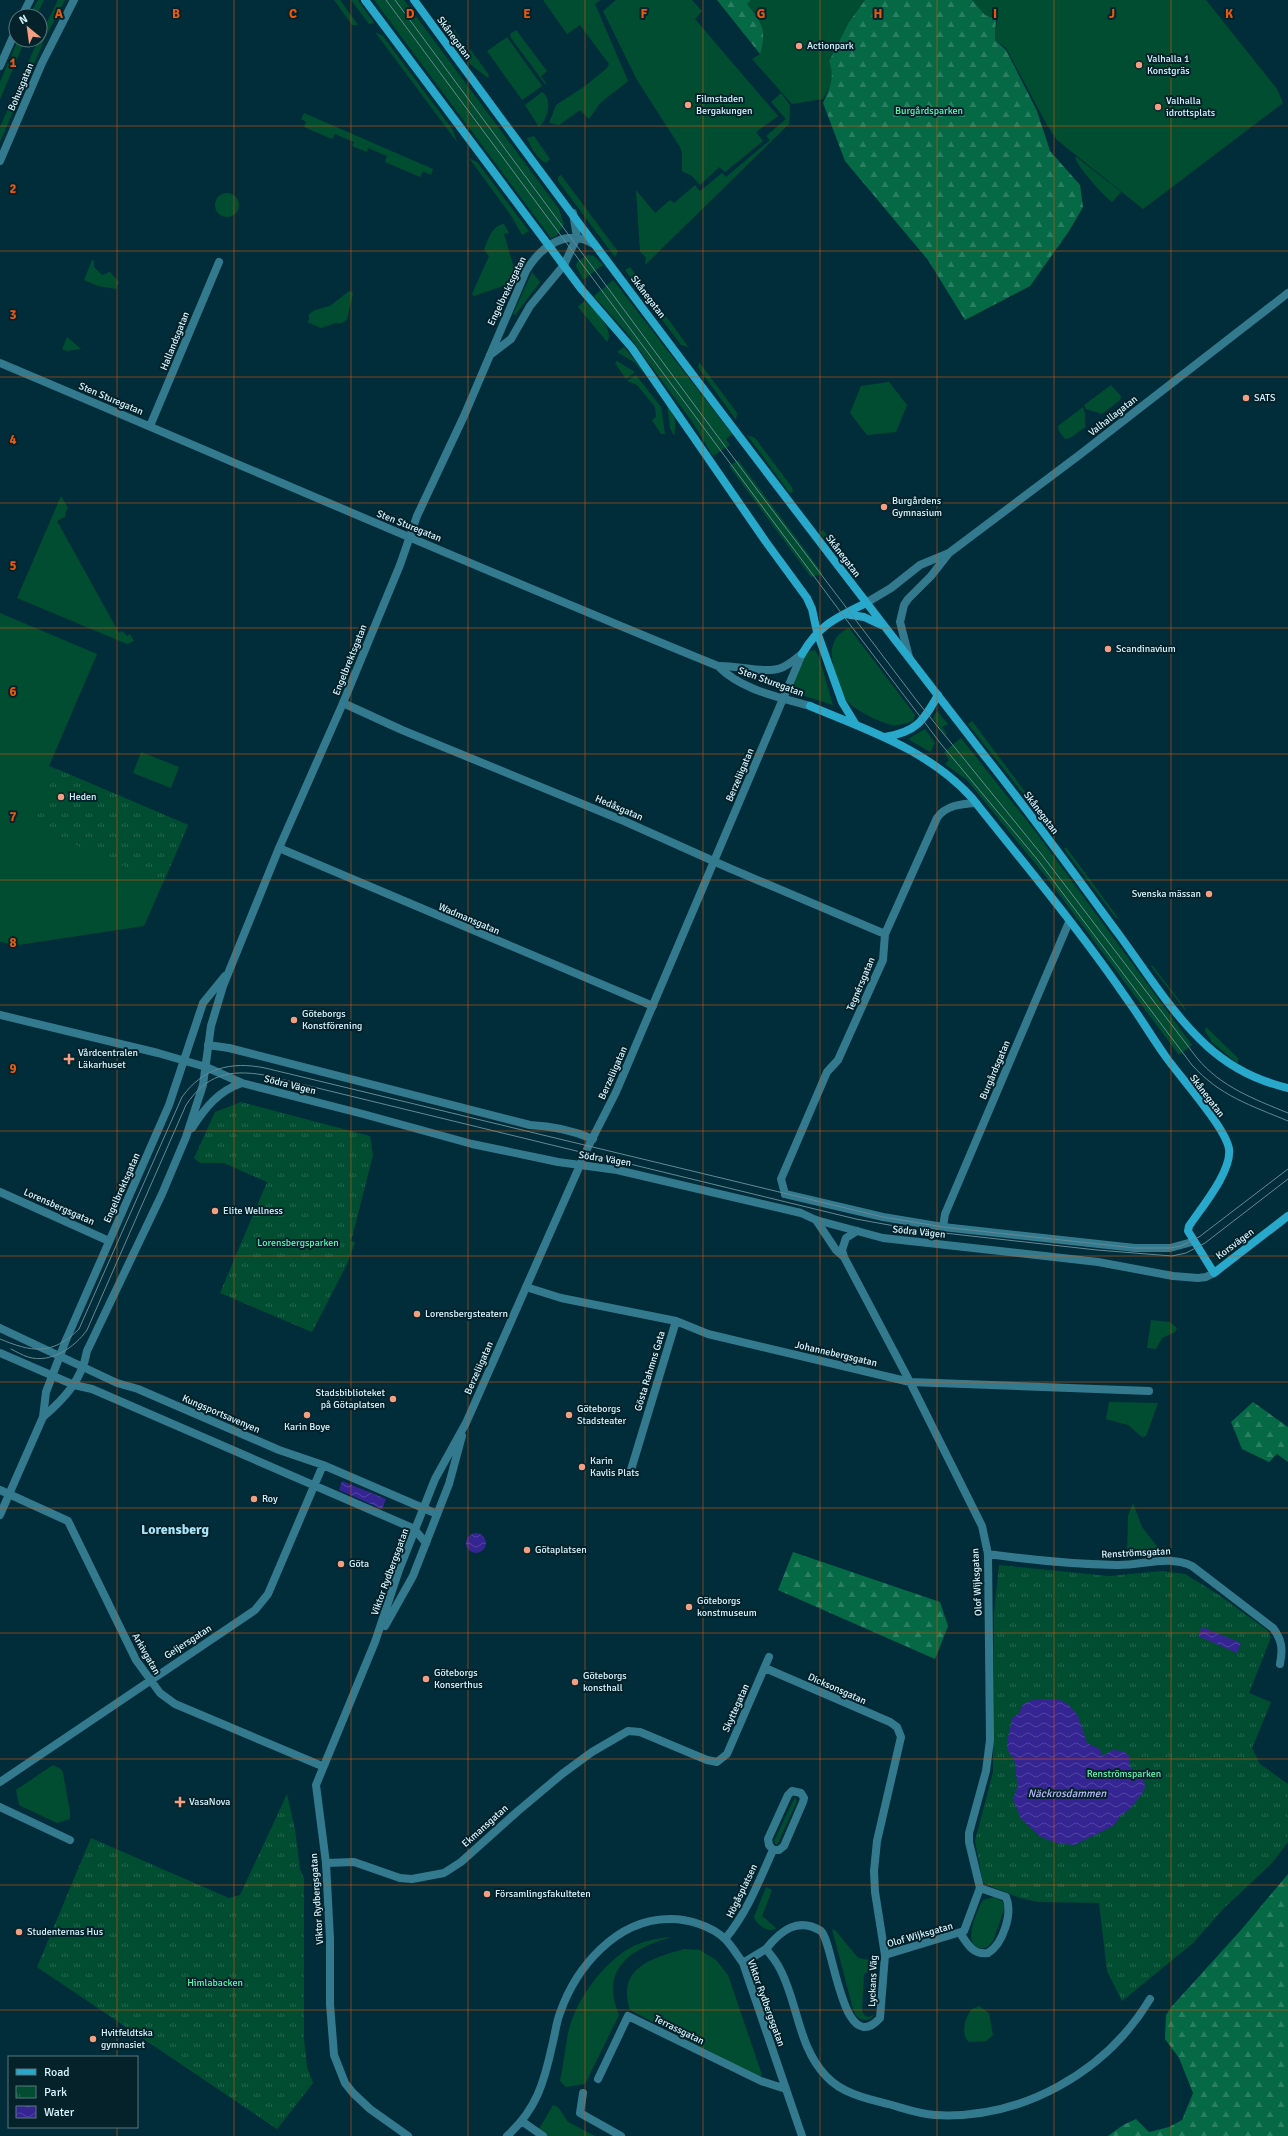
<svg xmlns="http://www.w3.org/2000/svg" width="1288" height="2136" viewBox="0 0 1288 2136" font-family="Signika,sans-serif">
<style>
.grass{fill:#014d31}
.forest{fill:url(#forest-firs)}
.park{fill:url(#park-tufts)}
.water{fill:url(#water-waves)}
.lines{fill:none;stroke-linecap:round;stroke-linejoin:round}
.minor{stroke:#347a8f;stroke-width:8}
.tertiary{stroke:#347a8f;stroke-width:8}
.secondary{stroke:#28a8ca;stroke-width:8}
.tram{stroke:#648994;stroke-width:1}
.grid{fill:none;stroke:#e8590c;stroke-width:1;stroke-opacity:0.55}
.poi-dot{fill:#f3a082;stroke:#05222b;stroke-width:1.5}
.labels{text-anchor:middle;dominant-baseline:central;stroke-width:4;stroke-linejoin:round;paint-order:stroke}
.street-label{font-size:10px;fill:#d8f3fd;stroke:#05222b}
.poi-label{font-size:10px;fill:#d8f3fd;stroke:#05222b;text-anchor:start}
.park-label{font-size:10px;fill:#61f6b3;stroke:#05222b}
.water-label{font-size:11px;font-style:italic;fill:#b7bbf4;stroke:#05222b}
.district-label{font-size:14px;font-weight:bold;fill:#aae3f6;stroke:#05222b}
.grid-label{font-size:13px;text-anchor:middle;font-weight:bold;fill:#e8590c;stroke:#05222b;stroke-width:4;stroke-linejoin:round;paint-order:stroke}
</style>
<defs>
<pattern id="forest-firs" width="22" height="20" patternUnits="userSpaceOnUse"><rect width="22" height="20" fill="#056945"/><path d="M5 1l3.5 6h-7zM16 11l3.5 6h-7z" fill="#297f61"/></pattern>
<pattern id="park-tufts" width="24" height="20" patternUnits="userSpaceOnUse"><rect width="24" height="20" fill="#014d31"/><path d="M3 7l-1-3M5 7V3M7 7l1-3M15 17l-1-3M17 17v-4M19 17l1-3" fill="none" stroke="#256750"/></pattern>
<pattern id="water-waves" width="16" height="10" patternUnits="userSpaceOnUse"><rect width="16" height="10" fill="#352592"/><path d="M0 5q4-4 8 0t8 0" fill="none" stroke="#5245a2"/></pattern>
</defs>
<rect width="100%" height="100%" fill="#002d39"/>
<path class="grass" d="M38,0H44L36,16H29Z
M58,0H65L46,36L0,142V127L38,40H40L42,32Z
M334,0H340L358,25H352Z
M351,0H358L374,23L369,24Z
M374,0H404L559,209L564,225L557,235L551,238Z
M543,0H600L595,4L628,81L600,103L589,119L580,110L559,125L549,123L556,105L585,86L606,69L609,64L580,25L567,34Z
M616,0H692L702,11L695,19L778,116L756,132L763,141L725,172L719,167L700,185L692,176L682,171V153L680,147L637,80L603,11Z
M751,0H865L849,22L829,61C835,77 831,85 823,99L792,104L752,59L760,54L747,4Z
M972,0H1206L1277,89L1283,103L1143,209L1057,140L1047,125L1006,48L995,40L997,19L985,15Z
M448,20L451,24L447,27L450,31L454,29L462,41C452,42 447,36 444,27Z
M516,30L547,71L541,76L546,83L545,84L511,38L510,34Z
M375,32L383,36L453,130L457,142Z
M507,37L542,86L522,100L487,51Z
M18,40H25L0,99V82Z
M470,49L489,75L488,78L470,64L467,55Z
M542,92C553,99 548,119 539,127L525,105Z
M781,93L790,105L789,124L645,265L646,257L640,252L636,190L655,213L670,200L674,203L695,185L700,191L722,173L726,177L770,140L766,136L786,119L771,102Z
M304,113L433,169L431,175L423,171L420,177L385,162L387,156L368,148L367,152L352,146L354,142L335,134L332,139L304,127L306,122L301,119Z
M534,136L550,159L546,163C537,159 530,146 527,138Z
M1075,156L1121,192L1112,202C1104,196 1075,165 1075,156Z
M469,158L477,162L529,231L522,235L510,214Z
M561,175L613,245L618,251L615,257L558,181V177Z
M215 205a12 12 0 1 1 24 0a12 12 0 1 1-24 0Z
M504,224L509,233L504,234L515,271L506,285L474,296L472,294L489,256L484,250C488,240 492,225 504,224Z
M587,255L594,256L603,265L583,280L576,266L577,262Z
M92,260L94,261V267L102,275L110,272L119,282L116,289L98,286L84,280Z
M630,267L687,345L689,347L681,345L625,270Z
M532,272L540,282L515,315L513,314Z
M613,280L732,434L726,439L730,445L713,456L693,423L627,333L594,296Z
M349,291L353,293L347,319L342,323H335L321,328L307,322L309,320V314L315,310L330,306Z
M584,301C594,307 615,330 607,342L578,307Z
M67,337L81,349L67,351L62,349Z
M624,347L644,372H643L634,362L617,352Z
M617,361L635,372L626,379L615,363Z
M699,362L737,413L736,420L700,370L698,367Z
M636,375L661,407L665,434H661L652,420L656,417L655,407L637,385L627,381Z
M889,382L907,405L896,432L867,435L850,413L861,386Z
M1111,385L1121,396L1120,400L1102,414L1086,409L1084,405Z
M667,404C674,414 677,423 674,436L670,428Z
M1083,407L1085,414V427L1070,438L1065,439L1059,431L1058,426Z
M747,435L755,438L791,486L793,490L792,493L789,492Z
M738,460L744,468L823,574L811,577L729,466Z
M61,496L68,508L65,513L66,516L57,521L119,633L122,631L127,636L130,634L134,641L127,644L17,598Z
M823,530L843,558L842,562L820,533Z
M0,613L97,654L49,766L188,825L144,926L18,945L0,942Z
M849,628L915,715L913,721C906,723 899,726 892,725C880,723 851,708 844,698C841,693 840,686 838,680C831,660 825,639 849,628Z
M815,650L819,657L833,705L798,694L790,693L789,691L807,652Z
M937,711L948,724L942,727L947,734L945,735L933,718Z
M972,721L1041,813L1040,815L968,724Z
M925,729L935,743L930,752L908,739Z
M961,738L1035,831L1192,1045L1179,1055L1047,878L967,780L945,764L949,760L944,752Z
M141,752L179,767L171,788L133,773Z
M1066,847L1118,918V919L1115,917L1064,849Z
M1152,965L1185,1008V1010L1153,969L1151,966Z
M1206,1027L1238,1058V1064L1212,1042L1205,1031Z
M1151,1320L1170,1322L1177,1328L1175,1332L1162,1338L1156,1349L1147,1348Z
M1109,1402L1158,1403L1146,1436L1142,1437L1128,1425L1106,1419Z
M1133,1503L1142,1527L1163,1554L1133,1557L1127,1554L1128,1516Z
M53,1765L61,1769L63,1773L70,1812V1819L57,1823L19,1805L16,1790Z
M795,1797L797,1801L778,1843L776,1845L774,1841Z
M766,1887L772,1890L762,1916L776,1928C769,1934 757,1925 754,1917Z
M994,1897L1002,1901L1005,1907L993,1941L986,1948C959,1951 976,1912 983,1900Z
M832,1929L836,1931L858,1958L876,1961V1966L864,1974L862,2011L865,2016L869,2017L875,2014L870,2019C861,2022 856,2017 853,2009Z
M672,1937C631,1948 599,1969 619,2015L585,2084L566,2087L560,2081C564,2064 565,2046 569,2029C577,1999 601,1966 628,1949C641,1941 657,1938 672,1937Z
M684,1949L700,1950L716,1960L728,1975L762,2075L759,2077L630,2010C616,1968 652,1958 684,1949Z
M979,2006L989,2013L993,2035L986,2041L969,2042C960,2035 965,2016 972,2009Z
M553,2105L558,2107L568,2122L595,2136H546L539,2129Z"/>
<path class="forest" d="M717,0H751L747,4C762,24 767,29 760,54Z
M865,0H972L985,15L996,19L995,40L1006,50L1037,111L1050,151L1080,185L1083,207L1069,231L1030,286L965,320L928,260L845,161L823,103C830,88 835,77 829,61L849,22Z
M1253,1402L1288,1427V1462L1277,1454L1269,1462L1242,1449L1231,1422Z
M793,1552L940,1602L948,1626L935,1659L778,1590Z
M1288,1874V2136H1108L1123,2125L1136,2119L1149,2132L1169,2127L1182,2120L1193,2093L1179,2058L1165,2039L1166,2015L1173,2005L1241,1930Z"/>
<path class="park" d="M57,769L188,825L163,883L32,826Z
M241,1102L370,1136L373,1155L351,1241L355,1242L347,1264L312,1332L220,1293L267,1182L224,1163H200L194,1158L215,1112Z
M999,1565L1109,1576L1162,1571L1185,1574L1219,1595L1267,1630L1271,1637L1249,1693L1271,1702L1252,1748L1260,1764L1288,1784V1842L1271,1864L1223,1909L1193,1943L1122,2001L1107,1971L1099,1903L1038,1902L1020,1898L983,1883L975,1841L993,1772L994,1612Z
M287,1794L295,1830L300,1869L304,1879V2039L307,2067L313,2083L277,2129L37,1967L91,1838L229,1898L240,1895Z"/>
<path class="water" d="M342,1481L386,1499L382,1509L339,1490Z
M466 1543a10 10 0 1 1 20 0a10 10 0 1 1-20 0Z
M1202,1627L1241,1643L1237,1653L1198,1636Z
M1047,1699L1060,1700L1069,1705L1078,1716L1087,1743L1100,1749L1102,1756L1113,1750L1123,1751L1130,1757V1767L1144,1780L1145,1787L1143,1792L1130,1809L1120,1816L1116,1823L1111,1827L1074,1845L1057,1843L1041,1837L1021,1819L1013,1799L1018,1785C1015,1777 1017,1769 1014,1760C1012,1755 1007,1752 1007,1746C1007,1737 1011,1727 1012,1718L1019,1713L1023,1704L1033,1700Z"/>
<g class="lines">
<path class="minor" d="M22,16L30,0
M0,66L16,30
M0,161L42,63L74,0
M0,363C239,464 477,568 718,666C741,690 779,697 810,706
M150,426L219,262
M866,603L891,588L920,565L949,553L1078,456L1288,293
M909,657L900,622L904,605L908,599L931,576L949,553
M718,666C736,665 766,674 781,668C789,665 795,659 802,654
M343,703L402,730L624,821L729,868L885,934
M279,848L653,1006
M0,1192L109,1241
M785,1194L781,1179L827,1072L838,1060L883,960L885,934L937,818C946,805 961,804 976,803
M816,1220L836,1250L844,1257
M943,1227L945,1214L1069,922
M857,1231L846,1238L842,1250L844,1257L910,1382L982,1526L988,1554L990,1740L986,1771L969,1833V1842L980,1888L964,1931L885,1955
M526,1287L561,1298L676,1321L708,1334L910,1382L1149,1391
M0,1328L117,1383L138,1389L279,1450L323,1465L437,1514
M0,1353L74,1385L92,1389L410,1527L415,1530L426,1543
M630,1473L676,1321
M0,1490L68,1521L136,1660L160,1693L175,1704L322,1766
M988,1554C1031,1560 1073,1564 1116,1565C1142,1566 1168,1554 1192,1566L1273,1628C1282,1640 1283,1649 1280,1664
M765,1668L890,1722L897,1727L901,1737L877,1841L874,1871L875,1892L885,1955L880,2018C842,2060 834,1943 821,1931C798,1917 781,1930 766,1949
M0,1782L255,1610L268,1594L323,1465
M792,1791L801,1793L804,1798L803,1802L784,1846L779,1850H773L769,1845L768,1839L788,1795Z
M0,1807L70,1840
M326,1863L354,1862L400,1878L412,1879L444,1873L461,1862L518,1811L562,1774L592,1752L628,1731L640,1732L707,1760L717,1762L727,1754L769,1657
M960,1933C968,1945 973,1955 988,1953C1003,1944 1013,1913 1006,1897L980,1888
M725,1939C747,1913 759,1881 773,1850
M743,1963L766,1949C771,1955 776,1961 780,1969C798,2003 798,2047 826,2076C841,2093 867,2099 888,2104C903,2108 919,2114 935,2115C1022,2120 1106,2072 1150,1999
M598,2079L628,2016L761,2081L786,2089
M583,2093L580,2113L621,2136
M523,2122L543,2136
M507,2136C536,2110 544,2083 552,2046C555,2035 556,2023 560,2013C576,1967 616,1920 668,1919C686,1918 712,1926 725,1939C732,1946 737,1955 743,1963L802,2136"/>
<path class="tertiary" d="M490,355L511,339L530,306L564,265L577,237L573,213
M0,1015L158,1053L206,1067L242,1083L363,1114L472,1144L558,1162L617,1170L801,1213L816,1220L883,1238L1098,1262L1173,1276L1198,1278L1206,1277L1214,1273
M208,1045L229,1048L530,1125C552,1126 572,1130 593,1139
M192,1128C205,1108 218,1091 242,1083
M785,1194L883,1217L943,1227L1135,1248H1170L1192,1242
M43,1417C64,1399 82,1380 87,1351L162,1194L186,1137L203,1085L211,1026L223,986L279,848L343,703L400,565L417,516L464,416L526,271C541,246 567,227 595,245
M0,1515L43,1417L46,1392L66,1340L169,1105L203,1003L225,976
M385,1626L413,1576L449,1484L462,1436
M408,2136L370,2109L353,2093L345,2083L334,2055L330,2004V1939L326,1863L316,1785L375,1642L399,1570L435,1479L466,1423L588,1147L616,1092L802,654"/>
<path class="secondary" d="M365,0L582,290L632,348L766,542L807,598L812,609L817,632L842,702L856,725
M414,0C600,255 791,506 984,755C1031,814 1075,875 1120,936C1147,973 1173,1015 1207,1046C1230,1067 1258,1081 1288,1088
M845,614L864,617L881,625
M802,654C819,625 837,617 866,603
M810,706C867,730 929,750 972,798C1025,865 1081,931 1129,1002C1142,1020 1153,1039 1166,1057C1180,1077 1226,1128 1229,1149C1232,1171 1202,1207 1189,1226L1188,1231L1214,1273L1288,1216
M885,737C917,732 923,721 938,695"/>
<path class="tram" d="M386,0L842,614L941,744L1037,859L1192,1065C1220,1096 1250,1105 1288,1121
M395,0L761,495L917,701L1042,855L1197,1058C1221,1087 1254,1099 1288,1113
M0,1339C31,1352 52,1356 79,1329L182,1097C203,1068 231,1061 265,1068L883,1217L943,1227L1135,1248H1170L1181,1246L1199,1237L1288,1169
M11,1349C17,1352 22,1355 28,1357C51,1364 75,1347 87,1330L186,1105C206,1075 229,1069 264,1075L856,1219L917,1230L1097,1250L1172,1256L1186,1253L1205,1243L1288,1179"/>
</g>
<path class="grid" d="M117,0V2057M234,0V2136M351,0V2136M468,0V2136M585,0V2136M703,0V2136M820,0V2136M937,0V2136M1054,0V2136M1171,0V2136M0,126H1288M0,251H1288M0,377H1288M0,503H1288M0,628H1288M0,754H1288M0,880H1288M0,1005H1288M0,1131H1288M0,1256H1288M0,1382H1288M0,1508H1288M0,1633H1288M0,1759H1288M0,1885H1288M0,2010H1288M117,2127V2136"/>
<g class="poi-dot">
<circle cx="799" cy="46" r="4"/>
<circle cx="1139" cy="65" r="4"/>
<circle cx="688" cy="105" r="4"/>
<circle cx="1158" cy="107" r="4"/>
<circle cx="1246" cy="398" r="4"/>
<circle cx="884" cy="507" r="4"/>
<circle cx="1108" cy="649" r="4"/>
<circle cx="61" cy="797" r="4"/>
<circle cx="1209" cy="894" r="4"/>
<circle cx="294" cy="1020" r="4"/>
<path d="M67 1053h4v4h4v4h-4v4h-4v-4h-4v-4h4z"/>
<circle cx="215" cy="1211" r="4"/>
<circle cx="417" cy="1314" r="4"/>
<circle cx="393" cy="1399" r="4"/>
<circle cx="307" cy="1415" r="4"/>
<circle cx="569" cy="1415" r="4"/>
<circle cx="582" cy="1467" r="4"/>
<circle cx="254" cy="1499" r="4"/>
<circle cx="527" cy="1550" r="4"/>
<circle cx="341" cy="1564" r="4"/>
<circle cx="689" cy="1607" r="4"/>
<circle cx="426" cy="1679" r="4"/>
<circle cx="575" cy="1682" r="4"/>
<path d="M178 1796h4v4h4v4h-4v4h-4v-4h-4v-4h4z"/>
<circle cx="487" cy="1894" r="4"/>
<circle cx="19" cy="1932" r="4"/>
<circle cx="93" cy="2039" r="4"/>
</g>
<g class="labels">
<g class="street-label">
<text transform="translate(454 38) rotate(54)">Skånegatan</text>
<text transform="translate(21 87) rotate(-67)">Bohusgatan</text>
<text transform="translate(507 291) rotate(-64)">Engelbrektsgatan</text>
<text transform="translate(648 297) rotate(53)">Skånegatan</text>
<text transform="translate(175 341) rotate(-68)">Hallandsgatan</text>
<text transform="translate(111 399) rotate(23)">Sten Sturegatan</text>
<text transform="translate(1113 416) rotate(-38)">Valhallagatan</text>
<text transform="translate(409 526) rotate(22)">Sten Sturegatan</text>
<text transform="translate(843 556) rotate(53)">Skånegatan</text>
<text transform="translate(350 660) rotate(-68)">Engelbrektsgatan</text>
<text transform="translate(771 682) rotate(20)">Sten Sturegatan</text>
<text transform="translate(740 775) rotate(-67)">Berzeliigatan</text>
<text transform="translate(619 808) rotate(23)">Hedåsgatan</text>
<text transform="translate(1041 813) rotate(53)">Skånegatan</text>
<text transform="translate(469 919) rotate(23)">Wadmansgatan</text>
<text transform="translate(861 984) rotate(-67)">Tegnérsgatan</text>
<text transform="translate(995 1070) rotate(-67)">Burgårdsgatan</text>
<text transform="translate(613 1073) rotate(-66)">Berzeliigatan</text>
<text transform="translate(290 1085) rotate(14)">Södra Vägen</text>
<text transform="translate(1207 1096) rotate(53)">Skånegatan</text>
<text transform="translate(605 1159) rotate(9)">Södra Vägen</text>
<text transform="translate(122 1188) rotate(-66)">Engelbrektsgatan</text>
<text transform="translate(59 1207) rotate(24)">Lorensbergsgatan</text>
<text transform="translate(919 1232) rotate(6)">Södra Vägen</text>
<text transform="translate(1235 1244) rotate(-37)">Korsvägen</text>
<text transform="translate(836 1354) rotate(13)">Johannebergsgatan</text>
<text transform="translate(479 1368) rotate(-66)">Berzeliigatan</text>
<text transform="translate(650 1371) rotate(-73)">Gösta Rahmns Gata</text>
<text transform="translate(221 1414) rotate(23)">Kungsportsavenyen</text>
<text transform="translate(1136 1553) rotate(-3)">Renströmsgatan</text>
<text transform="translate(390 1572) rotate(-70)">Viktor Rydbergsgatan</text>
<text transform="translate(977 1582) rotate(-93)">Olof Wijksgatan</text>
<text transform="translate(188 1642) rotate(-33)">Geijersgatan</text>
<text transform="translate(146 1654) rotate(60)">Arkivgatan</text>
<text transform="translate(837 1689) rotate(24)">Dicksonsgatan</text>
<text transform="translate(736 1708) rotate(-66)">Skyttegatan</text>
<text transform="translate(485 1826) rotate(-42)">Ekmansgatan</text>
<text transform="translate(742 1891) rotate(-64)">Högåsplatsen</text>
<text transform="translate(317 1899) rotate(-94)">Viktor Rydbergsgatan</text>
<text transform="translate(920 1935) rotate(-16)">Olof Wijksgatan</text>
<text transform="translate(873 1981) rotate(-88)">Lyckans Väg</text>
<text transform="translate(766 2003) rotate(70)">Viktor Rydbergsgatan</text>
<text transform="translate(679 2030) rotate(26)">Terrassgatan</text>
</g>
<g class="poi-label">
<text x="807" y="46">Actionpark</text>
<text x="1147" y="59">Valhalla 1<tspan x="1147" dy="12">Konstgräs</tspan></text>
<text x="696" y="99">Filmstaden<tspan x="696" dy="12">Bergakungen</tspan></text>
<text x="1166" y="101">Valhalla<tspan x="1166" dy="12">idrottsplats</tspan></text>
<text x="1254" y="398">SATS</text>
<text x="892" y="501">Burgårdens<tspan x="892" dy="12">Gymnasium</tspan></text>
<text x="1116" y="649">Scandinavium</text>
<text x="69" y="797">Heden</text>
<text x="1201" y="894" text-anchor="end">Svenska mässan</text>
<text x="302" y="1014">Göteborgs<tspan x="302" dy="12">Konstförening</tspan></text>
<text x="78" y="1053">Vårdcentralen<tspan x="78" dy="12">Läkarhuset</tspan></text>
<text x="223" y="1211">Elite Wellness</text>
<text x="425" y="1314">Lorensbergsteatern</text>
<text x="385" y="1393" text-anchor="end">Stadsbiblioteket<tspan x="385" dy="12">på Götaplatsen</tspan></text>
<text x="577" y="1409">Göteborgs<tspan x="577" dy="12">Stadsteater</tspan></text>
<text x="307" y="1427" text-anchor="middle">Karin Boye</text>
<text x="590" y="1461">Karin<tspan x="590" dy="12">Kavlis Plats</tspan></text>
<text x="262" y="1499">Roy</text>
<text x="535" y="1550">Götaplatsen</text>
<text x="349" y="1564">Göta</text>
<text x="697" y="1601">Göteborgs<tspan x="697" dy="12">konstmuseum</tspan></text>
<text x="434" y="1673">Göteborgs<tspan x="434" dy="12">Konserthus</tspan></text>
<text x="583" y="1676">Göteborgs<tspan x="583" dy="12">konsthall</tspan></text>
<text x="189" y="1802">VasaNova</text>
<text x="495" y="1894">Församlingsfakulteten</text>
<text x="27" y="1932">Studenternas Hus</text>
<text x="101" y="2033">Hvitfeldtska<tspan x="101" dy="12">gymnasiet</tspan></text>
</g>
<g class="park-label">
<text x="929" y="111">Burgårdsparken</text>
<text x="298" y="1243">Lorensbergsparken</text>
<text x="1124" y="1774">Renströmsparken</text>
<text x="215" y="1983">Himlabacken</text>
</g>
<g class="water-label">
<text x="1067" y="1793">Näckrosdammen</text>
</g>
<g class="district-label">
<text x="175" y="1529">Lorensberg</text>
</g>
</g>
<g class="grid-label">
<text x="59" y="18">A</text>
<text x="176" y="18">B</text>
<text x="293" y="18">C</text>
<text x="410" y="18">D</text>
<text x="527" y="18">E</text>
<text x="644" y="18">F</text>
<text x="761" y="18">G</text>
<text x="878" y="18">H</text>
<text x="995" y="18">I</text>
<text x="1112" y="18">J</text>
<text x="1229" y="18">K</text>
<text x="13" y="67">1</text>
<text x="13" y="193">2</text>
<text x="13" y="319">3</text>
<text x="13" y="444">4</text>
<text x="13" y="570">5</text>
<text x="13" y="696">6</text>
<text x="13" y="821">7</text>
<text x="13" y="947">8</text>
<text x="13" y="1073">9</text>
</g>
<rect x="8" y="2056" width="130" height="72" fill="#05222b" stroke="#59767f"/>
<rect x="16" y="2069" width="20" height="6" fill="#28a8ca" stroke="#59767f"/>
<text x="44" y="2076" font-size="12" fill="#d8f3fd">Road</text>
<rect x="16" y="2086" width="20" height="12" fill="url(#park-tufts)" stroke="#59767f"/>
<text x="44" y="2096" font-size="12" fill="#d8f3fd">Park</text>
<rect x="16" y="2106" width="20" height="12" fill="url(#water-waves)" stroke="#59767f"/>
<text x="44" y="2116" font-size="12" fill="#d8f3fd">Water</text>
<g transform="translate(28 28) rotate(331)"><circle r="19" fill="#05222b" stroke="#59767f"/>
<path d="M0-3L7 15L0 10L-7 15Z" fill="#f3a082"/>
<text y="-6" font-size="11" font-weight="bold" text-anchor="middle" fill="#d8f3fd">N</text>
</g>
</svg>
